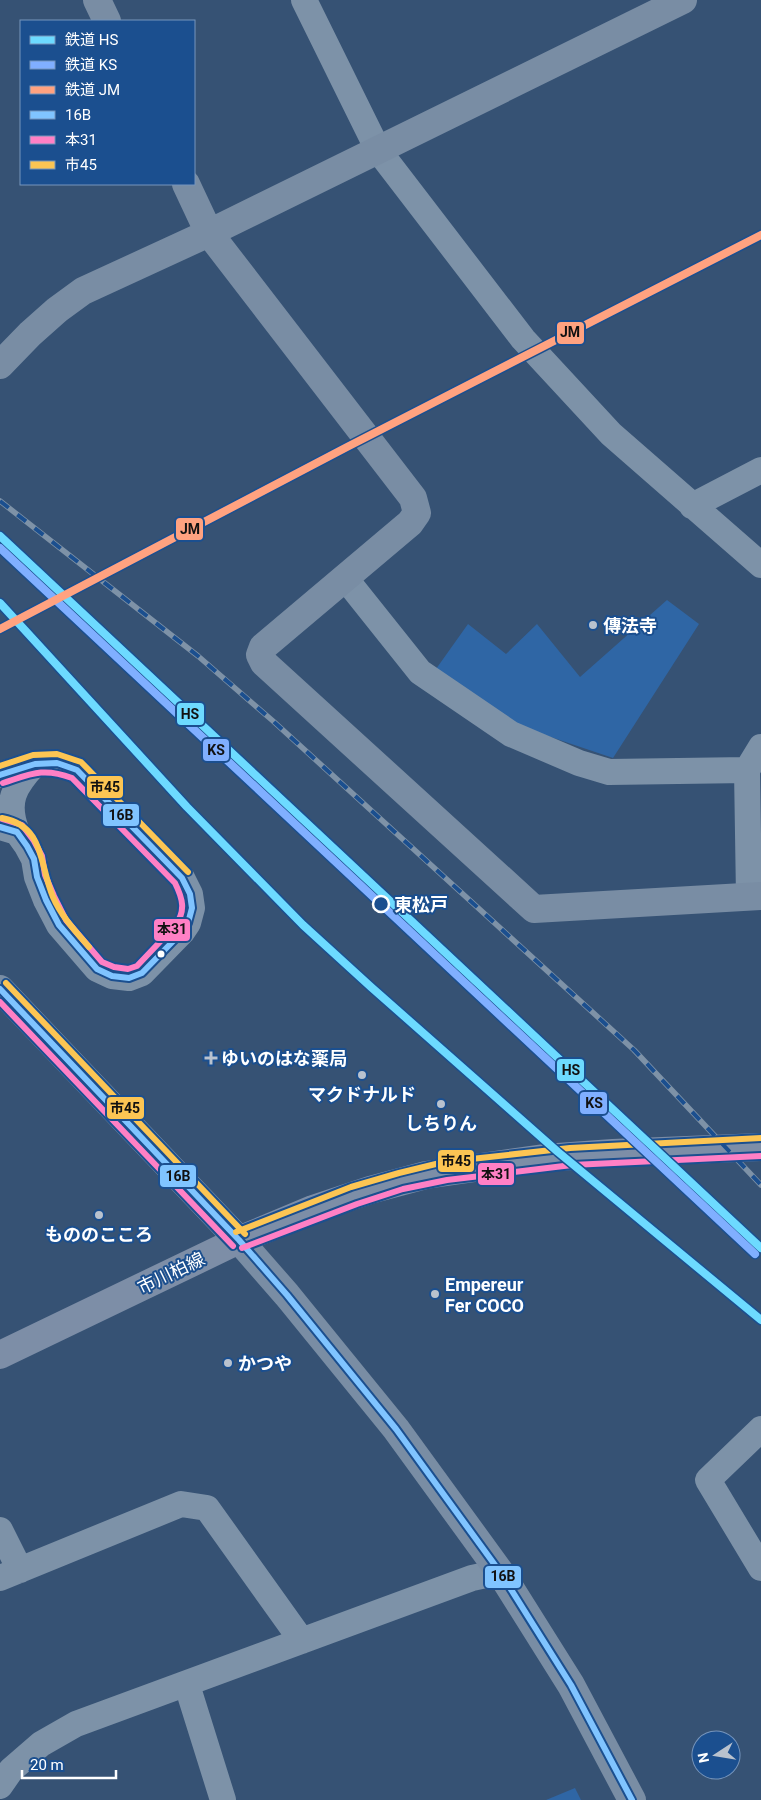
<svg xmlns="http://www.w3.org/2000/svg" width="761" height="1800" viewBox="0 0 761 1800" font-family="Roboto,'Noto Sans JP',sans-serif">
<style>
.green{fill:#2f66a5}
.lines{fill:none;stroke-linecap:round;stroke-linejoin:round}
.street{stroke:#7d92a8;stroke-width:26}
.secondary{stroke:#798da4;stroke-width:28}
.primary{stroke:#7d8ea7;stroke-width:28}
.rail-casing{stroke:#7e92a7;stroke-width:5.5}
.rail{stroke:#1b4f8f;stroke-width:4;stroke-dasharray:11;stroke-linecap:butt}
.bus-1-casing{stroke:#1b4f8f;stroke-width:10}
.bus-2-casing{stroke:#1b4f8f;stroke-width:10}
.bus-3-casing{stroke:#1b4f8f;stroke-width:10}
.bus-1{stroke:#80c4ff;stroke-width:6}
.bus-2{stroke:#ff80c5;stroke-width:6}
.bus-3{stroke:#fcc553;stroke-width:6}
.rail-1-casing{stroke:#1b4f8f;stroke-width:11}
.rail-2-casing{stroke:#1b4f8f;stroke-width:11}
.rail-3-casing{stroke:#1b4f8f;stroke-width:11}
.rail-1{stroke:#6ddaff;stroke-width:8}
.rail-2{stroke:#80afff;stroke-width:8}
.rail-3{stroke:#ffa280;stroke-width:8}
.poi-dot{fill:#b9c2ce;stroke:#1b4f8f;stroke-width:2}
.stop-dot{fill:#1b4f8f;stroke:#fff;stroke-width:2.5}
.bus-dot{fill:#fff;stroke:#1b4f8f;stroke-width:2}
.labels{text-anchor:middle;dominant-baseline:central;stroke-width:4;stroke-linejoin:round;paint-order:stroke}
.poi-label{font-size:18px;font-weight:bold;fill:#fff;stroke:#1b4f8f;text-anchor:start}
.stop-label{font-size:18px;font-weight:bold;fill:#fff;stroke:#1b4f8f;text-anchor:start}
.street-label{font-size:18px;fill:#fff;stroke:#1b4f8f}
.line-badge{stroke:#1b4f8f;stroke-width:2}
.pale-badge-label{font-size:14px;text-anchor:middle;font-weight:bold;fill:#111}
</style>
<rect width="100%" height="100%" fill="#365274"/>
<path class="green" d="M667,600L699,624L613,758L521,727L436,669L468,624L506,654L537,624L580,677Z
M575,1788L581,1800H546Z"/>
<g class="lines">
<path class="street" d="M304,0L378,150L523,339L611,434L761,565
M692,506L761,470
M345,578L420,672L511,734L579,763L609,772L747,770L761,747
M747,770L749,897
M0,775L35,764L57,763L77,770L182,878L190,894L192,908L188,923L182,932L142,973L129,978L112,976L97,969L59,925L46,900L37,877L34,859L27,846L17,832L0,827
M17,832C5,802 14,786 35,764
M761,1429L708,1480L761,1568
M0,1530L20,1570
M0,1578L181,1504L207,1508L302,1641
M187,1685L223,1800
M0,1786L11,1770L41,1744L76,1724L472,1578L500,1572"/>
<path class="secondary" d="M97,0L107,21
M186,184L209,233L413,498L417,513L410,523L263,647L260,655L264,663L534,909L761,896
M0,365L30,334L57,310L83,291L209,233L683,0
M0,989L239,1240L287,1295L396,1429L500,1572L571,1685L632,1800"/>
<path class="primary" d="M0,1355L239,1240L313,1209L370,1190L426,1175L544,1158L613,1153L761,1147"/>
<defs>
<path id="rail" d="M0,501L198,656L273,721L634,1050L761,1185"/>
</defs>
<use href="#rail" class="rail-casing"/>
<use href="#rail" class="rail"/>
<defs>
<path id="bus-1" d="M0,775L35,764L57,763L77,770L182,878L190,894L192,908L188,923L182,932L142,973L129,978L112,976L97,969L59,925L46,900L37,877L34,859L27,846L17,832L0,827
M0,989L239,1240L287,1295L396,1429L500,1572L571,1685L632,1800"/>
<path id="bus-2" d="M2,819L22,825L34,841L42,856L45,875L54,896L66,920L102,962L114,967L128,969L137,966L175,926C186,911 183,899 175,883L72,778C43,767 31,774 3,783
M0,1002L233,1246
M242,1248L357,1204L403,1189L447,1180L572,1165L761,1156"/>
<path id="bus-3" d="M0,766L33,755L57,754L81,762L188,872
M2,818C45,826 39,864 53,897C61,916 76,932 89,947
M6,983L245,1234
M236,1232L351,1187L399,1173L444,1162L570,1148L761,1138"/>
</defs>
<use href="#bus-1" class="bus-1-casing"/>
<use href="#bus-2" class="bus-2-casing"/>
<use href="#bus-3" class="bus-3-casing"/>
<use href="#bus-1" class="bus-1"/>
<use href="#bus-2" class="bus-2"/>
<use href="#bus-3" class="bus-3"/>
<defs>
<path id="rail-1" d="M0,536L761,1248
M0,603L187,807L303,925L371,987L558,1152L761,1320"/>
<path id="rail-2" d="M0,548L755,1254"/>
<path id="rail-3" d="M0,629L347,447L761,235"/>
</defs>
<use href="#rail-1" class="rail-1-casing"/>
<use href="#rail-2" class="rail-2-casing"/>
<use href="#rail-3" class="rail-3-casing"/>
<use href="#rail-1" class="rail-1"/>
<use href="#rail-2" class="rail-2"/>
<use href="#rail-3" class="rail-3"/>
</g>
<g class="poi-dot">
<circle cx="593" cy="625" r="5"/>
<path d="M208.5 1050.5h5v5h5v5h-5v5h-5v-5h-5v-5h5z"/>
<circle cx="362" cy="1075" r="5"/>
<circle cx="441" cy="1104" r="5"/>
<circle cx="99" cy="1215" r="5"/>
<circle cx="435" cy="1294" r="5"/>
<circle cx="228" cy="1363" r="5"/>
</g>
<circle class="stop-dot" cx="381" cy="904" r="8"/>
<circle class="bus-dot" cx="161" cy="954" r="4.5"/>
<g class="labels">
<g class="poi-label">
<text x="603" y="625">傳法寺</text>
<text x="221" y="1058">ゆいのはな薬局</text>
<text x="362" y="1094" text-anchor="middle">マクドナルド</text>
<text x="441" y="1123" text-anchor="middle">しちりん</text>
<text x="99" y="1234" text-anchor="middle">もののこころ</text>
<text x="445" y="1284">Empereur<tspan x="445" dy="21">Fer COCO</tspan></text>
<text x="238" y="1363">かつや</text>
</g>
<g class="stop-label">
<text x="394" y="904">東松戸</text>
</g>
<g class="street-label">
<text transform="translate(171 1273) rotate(-26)">市川柏線</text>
</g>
</g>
<g class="line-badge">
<rect x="556" y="321" width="29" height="24" rx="5" fill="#ffa280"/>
<rect x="175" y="517" width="29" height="24" rx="5" fill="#ffa280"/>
<rect x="176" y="702" width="29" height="24" rx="5" fill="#6ddaff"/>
<rect x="202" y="738" width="28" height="24" rx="5" fill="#80afff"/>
<rect x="86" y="775" width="38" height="24" rx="5" fill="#fcc553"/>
<rect x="102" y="803" width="38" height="24" rx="5" fill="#80c4ff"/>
<rect x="153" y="918" width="38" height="24" rx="5" fill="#ff80c5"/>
<rect x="556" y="1058" width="29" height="24" rx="5" fill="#6ddaff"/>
<rect x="579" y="1091" width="29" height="24" rx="5" fill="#80afff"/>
<rect x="106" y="1096" width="39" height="24" rx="5" fill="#fcc553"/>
<rect x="437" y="1149" width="38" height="24" rx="5" fill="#fcc553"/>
<rect x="477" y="1162" width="38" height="24" rx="5" fill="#ff80c5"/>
<rect x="159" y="1164" width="38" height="24" rx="5" fill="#80c4ff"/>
<rect x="484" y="1565" width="38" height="24" rx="5" fill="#80c4ff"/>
</g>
<g class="pale-badge-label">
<text x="570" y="337">JM</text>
<text x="190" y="534">JM</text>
<text x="190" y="719">HS</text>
<text x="216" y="755">KS</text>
<text x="105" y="792">市45</text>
<text x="121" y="820">16B</text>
<text x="172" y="934">本31</text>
<text x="571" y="1075">HS</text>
<text x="594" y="1108">KS</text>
<text x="125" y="1113">市45</text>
<text x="456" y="1166">市45</text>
<text x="496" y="1179">本31</text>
<text x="178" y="1181">16B</text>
<text x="503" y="1581">16B</text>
</g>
<rect x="20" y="20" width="175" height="165" fill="#1b4f8f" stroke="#7695bc"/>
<rect x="30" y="36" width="25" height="8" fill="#6ddaff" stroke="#7695bc"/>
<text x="65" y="45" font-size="15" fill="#ffffff">鉄道 HS</text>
<rect x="30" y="61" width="25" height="8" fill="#80afff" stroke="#7695bc"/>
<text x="65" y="70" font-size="15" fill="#ffffff">鉄道 KS</text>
<rect x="30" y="86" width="25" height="8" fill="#ffa280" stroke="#7695bc"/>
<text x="65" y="95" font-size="15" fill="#ffffff">鉄道 JM</text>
<rect x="30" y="111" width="25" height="8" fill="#80c4ff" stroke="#7695bc"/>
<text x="65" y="120" font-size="15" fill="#ffffff">16B</text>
<rect x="30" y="136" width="25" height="8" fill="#ff80c5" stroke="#7695bc"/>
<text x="65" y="145" font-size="15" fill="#ffffff">本31</text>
<rect x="30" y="161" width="25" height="8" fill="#fcc553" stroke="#7695bc"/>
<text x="65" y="170" font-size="15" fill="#ffffff">市45</text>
<g transform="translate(716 1755) rotate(258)"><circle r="24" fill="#1b4f8f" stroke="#7695bc"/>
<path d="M0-4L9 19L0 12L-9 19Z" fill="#b9c2ce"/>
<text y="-8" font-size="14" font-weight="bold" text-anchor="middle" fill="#ffffff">N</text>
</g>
<path d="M22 1770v8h94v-8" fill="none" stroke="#ffffff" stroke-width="2.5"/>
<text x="30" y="1770" font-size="15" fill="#ffffff" stroke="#1b4f8f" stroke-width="4" paint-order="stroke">20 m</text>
</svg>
